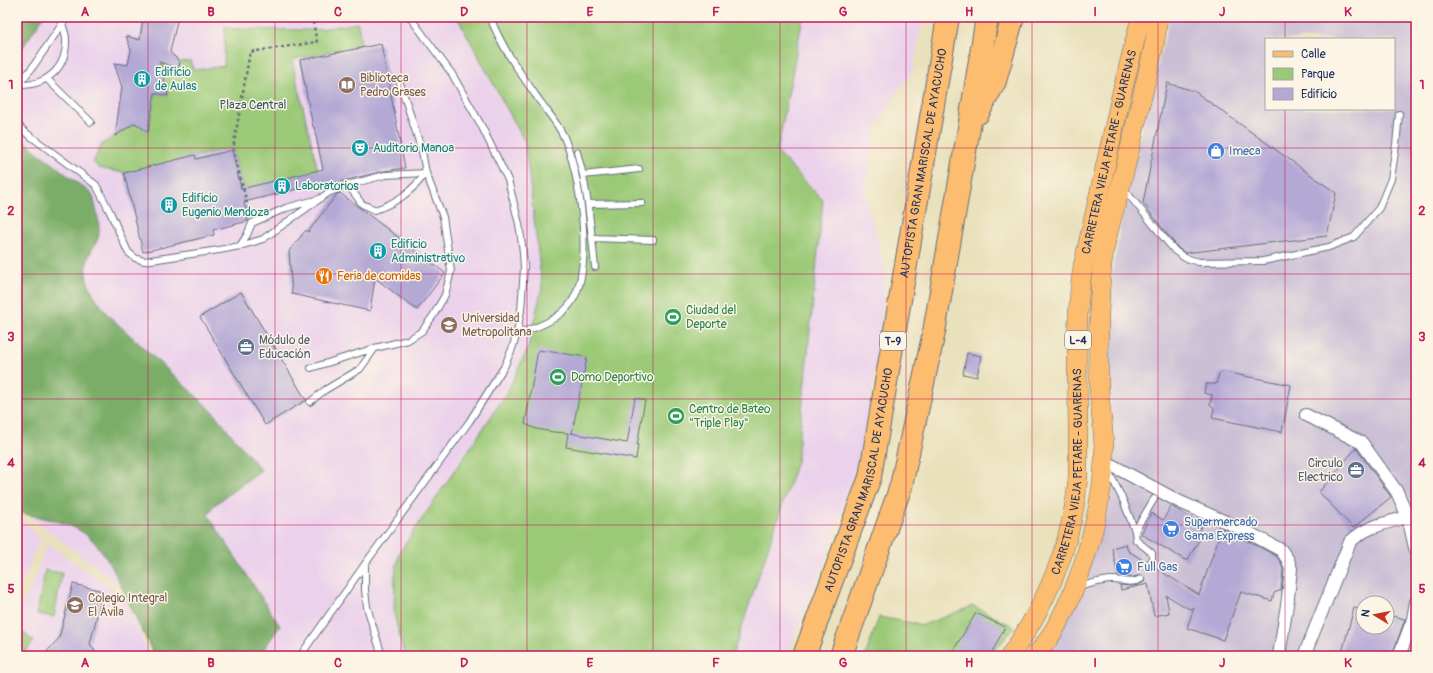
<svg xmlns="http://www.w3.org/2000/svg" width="1433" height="673" viewBox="0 0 1433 673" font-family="Pangolin,sans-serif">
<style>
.built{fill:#ebd1eb}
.industrial{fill:#cbbfd5;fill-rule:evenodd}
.green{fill:#9bc977;stroke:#5b7c6a}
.forest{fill:#7cad68;stroke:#4c6e63}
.building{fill:#b4a8d5}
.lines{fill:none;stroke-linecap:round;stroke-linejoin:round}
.lane-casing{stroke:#636d7f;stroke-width:8}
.street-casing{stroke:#636d7f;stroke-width:14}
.primary-casing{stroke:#636d7f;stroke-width:20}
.highway-casing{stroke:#636d7f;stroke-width:24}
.path{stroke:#636d7f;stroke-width:2.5;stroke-dasharray:3 3;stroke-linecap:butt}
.lane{stroke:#fff;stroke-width:6}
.street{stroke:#fff;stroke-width:12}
.primary{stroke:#fcbd6f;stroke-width:19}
.highway{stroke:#fcbd6f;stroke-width:22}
.grid{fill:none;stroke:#c2185b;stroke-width:1;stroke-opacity:0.55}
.labels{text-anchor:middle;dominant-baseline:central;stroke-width:3;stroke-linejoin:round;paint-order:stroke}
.shield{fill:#fcf5e5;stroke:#5e6a86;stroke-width:1}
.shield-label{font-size:11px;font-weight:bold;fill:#1b2f5e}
.culture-label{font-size:12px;fill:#0d838f;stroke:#fcf5e5;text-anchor:start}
.education-label{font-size:12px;fill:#785e54;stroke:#fcf5e5;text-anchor:start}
.park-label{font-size:12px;fill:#3b5664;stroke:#fcf5e5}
.shop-label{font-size:12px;fill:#366cbe;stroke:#fcf5e5;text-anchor:start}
.street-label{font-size:12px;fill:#1b2f5e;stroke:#fcf5e5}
.food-label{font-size:12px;fill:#c56008;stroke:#fcf5e5;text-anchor:start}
.leisure-label{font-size:12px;fill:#27864d;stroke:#fcf5e5;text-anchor:start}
.service-label{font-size:12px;fill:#4e5e75;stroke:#fcf5e5;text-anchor:start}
.neatline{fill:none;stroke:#c2185b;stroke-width:1.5}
.grid-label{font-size:13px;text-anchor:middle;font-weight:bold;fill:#c2185b}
</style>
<rect width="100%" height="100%" fill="#fcf5e5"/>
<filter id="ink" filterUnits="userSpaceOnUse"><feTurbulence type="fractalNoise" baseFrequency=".025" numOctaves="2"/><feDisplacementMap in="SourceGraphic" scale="8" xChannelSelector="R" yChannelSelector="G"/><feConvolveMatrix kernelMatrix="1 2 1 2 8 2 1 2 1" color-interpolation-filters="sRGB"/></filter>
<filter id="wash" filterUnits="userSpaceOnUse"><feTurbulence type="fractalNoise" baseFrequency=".012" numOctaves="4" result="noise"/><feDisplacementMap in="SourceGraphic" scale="16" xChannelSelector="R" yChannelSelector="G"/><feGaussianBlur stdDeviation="0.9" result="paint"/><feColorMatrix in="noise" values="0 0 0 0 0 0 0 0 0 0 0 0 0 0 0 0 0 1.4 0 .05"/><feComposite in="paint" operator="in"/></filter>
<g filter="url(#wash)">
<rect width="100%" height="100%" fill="#e9e1bc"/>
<path class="built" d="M17,17H924L912,73L894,96L876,128L865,191L886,275L875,374L860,457L825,562L786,656H213L17,507Z
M17,515L41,539L33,554L24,581L17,591Z
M47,543L124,597L150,656H17V612L33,584Z"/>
<path class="industrial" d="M1170,17H1416V656H1042L1081,583L1109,505L1116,463L1112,430L1108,350V311L1112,273L1130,176ZM1266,39H1394V109H1266ZM1363,603H1387V627H1363Z"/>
<path class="green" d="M457,17H803L777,152L823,200L797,461L732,656H405L404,654L394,613L395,576L399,553L507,393L528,348L542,287L525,142Z
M358,23L361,45L292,60L318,171L243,189L232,148L124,173L99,168L93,162L102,144L135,123L148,131L155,93L168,96L160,62L177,70L180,62L190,61L194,70L224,66L225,26L233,29L314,30Z
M45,570L62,573L54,617L37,614Z
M973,606L1015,627L991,654V656H865L879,617L923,625Z
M17,628L34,641L22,656H17Z"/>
<path class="forest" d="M17,17H43L17,56Z
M17,136L93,195C95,206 100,222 99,232C99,241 94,245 91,252C78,277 93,294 107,314L211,410L261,470L213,506L208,515L280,626L259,656H153C151,646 144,635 139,625C127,599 108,549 84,533C65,520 39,518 17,512Z"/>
<g id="blocks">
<path class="building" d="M143,17H178L170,52L180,62L178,70L160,62L168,96L155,93L148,132L135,123L115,136L122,87L114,63L128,65L131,50L126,36L140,40Z
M381,44L405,168L384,171L326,185V182L244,202L248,221L213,230L214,235L143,252L124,173L195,155L196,159L232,150L241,189L323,169L314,127H313L300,60Z
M1167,83L1194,91L1336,193L1327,236L1185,253L1178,248L1143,203Z
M340,193L445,273L417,310L375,278L370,311L292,294L289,251L306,230L308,232L337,194Z
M241,292L306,400L265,425L200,317Z
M538,350L587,357L572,433H570L627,443L635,398L645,400L637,445H638L636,459L566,447L568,433L554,432L536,429L525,424Z
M967,353L981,356L977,377L963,374Z
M1224,372L1291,385L1282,432L1212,418L1214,408L1210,404L1212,395L1204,393L1206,384H1216L1219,374Z
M1356,448L1391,497L1353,528L1319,492Z
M1171,506L1202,525L1195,537L1199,540L1187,561L1141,534L1152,513L1163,520Z
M1222,528L1239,536L1276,556L1281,563L1283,570L1281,590L1274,593L1272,601L1241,592L1223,640L1187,628L1194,608L1189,609L1166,595L1169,613L1154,616L1148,584L1121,590L1120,585L1129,586L1138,585L1144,582L1145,579L1142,575L1133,577L1118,576L1112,548L1126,544L1128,551L1146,562V565L1148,568H1151L1154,567L1199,595Z
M73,584L103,591L90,644L98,656H43L59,638Z
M1354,608L1363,610V627H1387V615L1405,619L1392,656H1341Z
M976,613L1005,627L990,656H950Z"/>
</g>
</g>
<g filter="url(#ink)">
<use href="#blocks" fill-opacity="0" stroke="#636d7f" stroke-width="1"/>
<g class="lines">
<defs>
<path id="lane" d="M490,17C502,48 520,73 539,100C547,111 557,123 563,135C580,171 595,269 571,303C560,319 535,329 517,333
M47,79L91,122
M18,85C46,86 67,69 66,39C66,34 63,28 62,23
M17,86L32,68L67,17
M17,124L25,132L96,185L110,212L128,252L135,258L144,261L219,250L240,246L263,239L328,193L348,185L385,175L426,173C411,192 398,202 375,210L362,204L348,185
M577,152L583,175
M1123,188L1175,251L1185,258L1199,262L1263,261L1329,247L1354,237L1379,208L1391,179L1396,145L1399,114
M588,204L583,175L639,169
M592,238L588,204L642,203
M240,246L247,235L252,223L286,208L319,199
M595,267L592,238L653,240
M311,368L375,348L408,340L422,331L433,316L445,295L451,271L443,217L426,173L422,151L399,80
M310,402L325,390L360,369L375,348
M1108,470L1123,500L1135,531L1136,540L1152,553V559L1150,564
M1135,531L1154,499
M365,564V590L367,607L382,656
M1079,587C1089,584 1100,581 1110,580C1121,579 1130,585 1141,579
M300,656L365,564L469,422L504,367L512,349L517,333L521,310L524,268L523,252L519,224L508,180L481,125L452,74L410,17"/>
<path id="street" d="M1306,415L1362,443L1397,492L1408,517L1416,552
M1104,461L1180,502L1242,529L1281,550L1288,560L1291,569L1288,598L1279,656
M1304,656L1350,542C1366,526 1386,523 1408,517
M1399,656L1413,619L1416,602"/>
<g id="primary">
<path id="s1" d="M1010,656C1047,603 1073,543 1078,477C1078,463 1078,449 1078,435C1078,379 1074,321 1083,266L1122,92L1141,17"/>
<path d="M1035,656C1075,612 1101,519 1104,460C1105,435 1100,411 1099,387C1098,346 1098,305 1102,265C1104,238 1115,211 1121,184C1133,137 1144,89 1155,41L1158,17"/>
</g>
<g id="highway">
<path d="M978,113L995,81L1013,17"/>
<path id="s2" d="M804,656L870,477L948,17"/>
<path d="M841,656L901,486L934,332L969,128L987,17"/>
</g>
</defs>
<use href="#lane" class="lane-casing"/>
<use href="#street" class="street-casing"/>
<use href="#primary" class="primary-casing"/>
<use href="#highway" class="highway-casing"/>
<path class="path" d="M250,215L233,149L250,52L317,42L312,17"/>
<use href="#lane" class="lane"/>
<use href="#street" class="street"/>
<use href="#primary" class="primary"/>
<use href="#highway" class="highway"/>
</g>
</g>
<path class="grid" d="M148,17V656M275,17V656M401,17V656M527,17V656M653,17V656M780,17V656M906,17V656M1032,17V656M1158,17V656M1285,17V39M1285,109V656M17,148H1416M17,274H1416M17,399H1416M17,525H1416"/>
<defs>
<symbol id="building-disc" viewBox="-11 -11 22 22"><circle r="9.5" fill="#0f9aa8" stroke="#fcf5e5"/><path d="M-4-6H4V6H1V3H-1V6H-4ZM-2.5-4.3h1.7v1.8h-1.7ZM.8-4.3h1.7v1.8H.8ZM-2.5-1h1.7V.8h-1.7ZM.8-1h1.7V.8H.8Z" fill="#fff"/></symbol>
<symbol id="library-disc" viewBox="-11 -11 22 22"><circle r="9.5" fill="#8d6e63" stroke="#fcf5e5"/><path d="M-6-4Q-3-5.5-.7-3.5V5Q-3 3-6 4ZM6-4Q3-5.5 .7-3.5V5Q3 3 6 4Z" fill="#fff"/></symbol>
<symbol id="theatre-disc" viewBox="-11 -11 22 22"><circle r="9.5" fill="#0f9aa8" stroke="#fcf5e5"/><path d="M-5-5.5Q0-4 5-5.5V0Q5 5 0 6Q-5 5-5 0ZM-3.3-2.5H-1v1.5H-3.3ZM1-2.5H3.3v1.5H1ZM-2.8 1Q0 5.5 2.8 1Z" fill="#fff"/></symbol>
<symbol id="shop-disc" viewBox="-11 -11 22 22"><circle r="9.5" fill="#3f7fe0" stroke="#fcf5e5"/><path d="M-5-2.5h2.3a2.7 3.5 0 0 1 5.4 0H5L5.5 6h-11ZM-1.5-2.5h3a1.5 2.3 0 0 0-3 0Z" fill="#fff"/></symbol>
<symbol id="restaurant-disc" viewBox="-11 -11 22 22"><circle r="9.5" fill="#e8710a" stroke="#fcf5e5"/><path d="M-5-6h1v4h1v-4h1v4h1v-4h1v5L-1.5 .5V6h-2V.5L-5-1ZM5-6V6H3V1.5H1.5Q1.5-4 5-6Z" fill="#fff"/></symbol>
<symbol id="stadium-disc" viewBox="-11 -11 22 22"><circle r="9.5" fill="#2e9e5b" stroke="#fcf5e5"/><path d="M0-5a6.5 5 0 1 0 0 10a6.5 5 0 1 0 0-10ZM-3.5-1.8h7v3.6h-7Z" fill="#fff"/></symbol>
<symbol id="university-disc" viewBox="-11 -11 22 22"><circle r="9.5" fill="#8d6e63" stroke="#fcf5e5"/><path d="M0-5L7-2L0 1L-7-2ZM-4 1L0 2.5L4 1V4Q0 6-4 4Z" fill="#fff"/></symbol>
<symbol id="office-disc" viewBox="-11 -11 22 22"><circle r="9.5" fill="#5c6f8a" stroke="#fcf5e5"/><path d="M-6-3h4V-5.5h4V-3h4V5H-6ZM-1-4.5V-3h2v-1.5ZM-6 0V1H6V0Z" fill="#fff"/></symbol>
<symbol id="supermarket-disc" viewBox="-11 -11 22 22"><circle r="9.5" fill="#3f7fe0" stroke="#fcf5e5"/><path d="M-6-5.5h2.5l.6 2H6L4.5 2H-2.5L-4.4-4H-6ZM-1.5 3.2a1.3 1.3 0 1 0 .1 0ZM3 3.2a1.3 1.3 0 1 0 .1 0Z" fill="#fff"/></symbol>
<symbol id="school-disc" viewBox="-11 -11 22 22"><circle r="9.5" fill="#8d6e63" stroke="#fcf5e5"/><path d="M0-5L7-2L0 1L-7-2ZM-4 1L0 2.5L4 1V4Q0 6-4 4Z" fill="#fff"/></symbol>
</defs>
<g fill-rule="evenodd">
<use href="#building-disc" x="132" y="69" width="20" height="20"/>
<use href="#library-disc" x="337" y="75" width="20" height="20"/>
<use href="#theatre-disc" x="350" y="138" width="20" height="20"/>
<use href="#shop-disc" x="1206" y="141" width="20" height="20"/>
<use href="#building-disc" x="272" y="176" width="20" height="20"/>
<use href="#building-disc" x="159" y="195" width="20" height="20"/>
<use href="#building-disc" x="368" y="241" width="20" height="20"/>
<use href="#restaurant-disc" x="314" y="266" width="20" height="20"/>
<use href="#stadium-disc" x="663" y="307" width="20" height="20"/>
<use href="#university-disc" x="439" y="315" width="20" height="20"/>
<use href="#office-disc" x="236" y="337" width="20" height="20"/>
<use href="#stadium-disc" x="548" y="367" width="20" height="20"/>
<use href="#stadium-disc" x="666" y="406" width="20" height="20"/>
<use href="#office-disc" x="1346" y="460" width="20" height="20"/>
<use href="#supermarket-disc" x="1161" y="519" width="20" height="20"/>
<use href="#supermarket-disc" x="1114" y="557" width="20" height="20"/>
<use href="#school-disc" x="65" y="595" width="20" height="20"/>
</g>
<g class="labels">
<g class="shield">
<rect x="1065" y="331" width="26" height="18" rx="3"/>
<rect x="880" y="332" width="26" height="18" rx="3"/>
</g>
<g class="shield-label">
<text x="1078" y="340">L-4</text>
<text x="893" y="341">T-9</text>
</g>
<g class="culture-label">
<text x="155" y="72">Edificio<tspan x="155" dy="14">de Aulas</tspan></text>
<text x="373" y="148">Auditorio Manoa</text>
<text x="295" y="186">Laboratorios</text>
<text x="182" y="198">Edificio<tspan x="182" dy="14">Eugenio Mendoza</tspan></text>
<text x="391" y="244">Edificio<tspan x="391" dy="14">Administrativo</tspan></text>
</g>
<g class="education-label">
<text x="360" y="78">Biblioteca<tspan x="360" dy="14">Pedro Grases</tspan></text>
<text x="462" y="318">Universidad<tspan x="462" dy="14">Metropolitana</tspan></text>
<text x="88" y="598">Colegio Integral<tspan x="88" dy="14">El Ávila</tspan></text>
</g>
<g class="park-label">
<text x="253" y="105">Plaza Central</text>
</g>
<g class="shop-label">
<text x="1229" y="151">Imeca</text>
<text x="1184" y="522">Supermercado<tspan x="1184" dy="14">Gama Express</tspan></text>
<text x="1137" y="567">Full Gas</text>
</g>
<g class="street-label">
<text stroke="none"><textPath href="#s1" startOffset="522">CARRETERA VIEJA PETARE - GUARENAS</textPath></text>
<text stroke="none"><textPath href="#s2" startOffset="509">AUTOPISTA GRAN MARISCAL DE AYACUCHO</textPath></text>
<text stroke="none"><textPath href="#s1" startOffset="198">CARRETERA VIEJA PETARE - GUARENAS</textPath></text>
<text stroke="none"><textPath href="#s2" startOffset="185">AUTOPISTA GRAN MARISCAL DE AYACUCHO</textPath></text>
</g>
<g class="food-label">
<text x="337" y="276">Feria de comidas</text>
</g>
<g class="leisure-label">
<text x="686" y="310">Ciudad del<tspan x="686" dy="14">Deporte</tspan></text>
<text x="571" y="377">Domo Deportivo</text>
<text x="689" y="409">Centro de Bateo<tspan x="689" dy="14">"Triple Play"</tspan></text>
</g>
<g class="service-label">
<text x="259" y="340">Módulo de<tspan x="259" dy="14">Educación</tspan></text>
<text x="1343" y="463" text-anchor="end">Circulo<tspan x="1343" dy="14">Electrico</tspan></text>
</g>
</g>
<rect width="1433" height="673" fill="none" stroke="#fcf5e5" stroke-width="44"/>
<rect x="1265" y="38" width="130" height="72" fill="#fcf5e5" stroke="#a2a6af"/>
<rect x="1273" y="51" width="20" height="6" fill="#fcbd6f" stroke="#a2a6af"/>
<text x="1301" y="58" font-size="12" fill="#1b2f5e">Calle</text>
<rect x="1273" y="68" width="20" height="12" fill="#9bc977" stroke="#a2a6af"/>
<text x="1301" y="78" font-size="12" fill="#1b2f5e">Parque</text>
<rect x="1273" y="88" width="20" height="12" fill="#b4a8d5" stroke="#a2a6af"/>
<text x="1301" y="98" font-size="12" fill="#1b2f5e">Edificio</text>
<g transform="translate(1375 615) rotate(280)"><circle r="19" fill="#fcf5e5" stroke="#a2a6af"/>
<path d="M0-3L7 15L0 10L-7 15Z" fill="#c8321e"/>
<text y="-6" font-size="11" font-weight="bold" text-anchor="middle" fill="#1b2f5e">N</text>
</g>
<rect x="22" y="22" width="1389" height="629" class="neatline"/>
<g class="grid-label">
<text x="85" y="16">A</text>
<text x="211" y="16">B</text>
<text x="338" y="16">C</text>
<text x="464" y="16">D</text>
<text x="590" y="16">E</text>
<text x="716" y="16">F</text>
<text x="843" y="16">G</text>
<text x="969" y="16">H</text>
<text x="1095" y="16">I</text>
<text x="1222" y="16">J</text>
<text x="1348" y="16">K</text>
<text x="11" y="89">1</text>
<text x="1422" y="89">1</text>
<text x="11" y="215">2</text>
<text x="1422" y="215">2</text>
<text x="11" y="341">3</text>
<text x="1422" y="341">3</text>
<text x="11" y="467">4</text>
<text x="1422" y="467">4</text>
<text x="11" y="593">5</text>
<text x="1422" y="593">5</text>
<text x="85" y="667">A</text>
<text x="211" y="667">B</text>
<text x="338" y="667">C</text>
<text x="464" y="667">D</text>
<text x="590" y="667">E</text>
<text x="716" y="667">F</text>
<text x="843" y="667">G</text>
<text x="969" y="667">H</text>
<text x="1095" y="667">I</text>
<text x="1222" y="667">J</text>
<text x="1348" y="667">K</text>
</g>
</svg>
